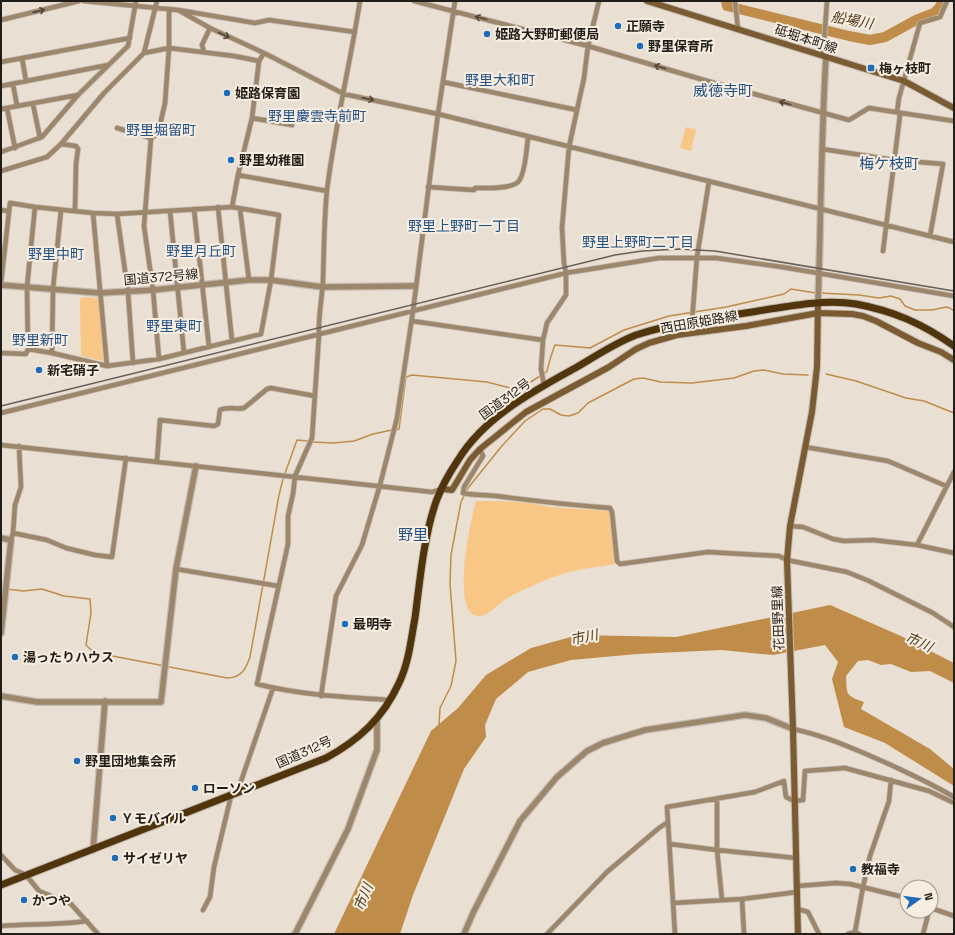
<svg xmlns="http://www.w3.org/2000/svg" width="955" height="935" viewBox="0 0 955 935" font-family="'Space Grotesk','Noto Sans JP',sans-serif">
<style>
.green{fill:#f9c785}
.water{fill:#bf8d49}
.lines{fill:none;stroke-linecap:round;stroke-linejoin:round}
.stream{stroke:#bf8d49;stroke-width:1.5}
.river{stroke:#bf8d49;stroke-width:10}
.minor-casing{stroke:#c6bcb2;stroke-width:6}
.tertiary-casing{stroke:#c6bcb2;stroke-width:8}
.secondary-casing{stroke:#c6bcb2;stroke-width:8}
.trunk-casing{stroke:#c6bcb2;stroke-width:9}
.minor{stroke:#9d876c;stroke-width:4.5}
.tertiary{stroke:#9d876c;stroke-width:5.5}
.secondary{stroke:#7b5c32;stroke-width:6}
.trunk{stroke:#50340b;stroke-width:7}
.rail{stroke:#68615a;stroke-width:1.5}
.oneway{stroke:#53473a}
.poi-dot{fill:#1f6cbb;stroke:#f7ede0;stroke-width:1.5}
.labels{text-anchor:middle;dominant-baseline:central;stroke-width:4;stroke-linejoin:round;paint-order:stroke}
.poi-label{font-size:13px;font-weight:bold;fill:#211d19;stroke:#f7ede0;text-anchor:start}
.street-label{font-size:13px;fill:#211d19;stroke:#f7ede0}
.water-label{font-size:14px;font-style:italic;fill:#4d381a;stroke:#f7ede0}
.neighbourhood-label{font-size:14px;fill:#235286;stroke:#f7ede0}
.quarter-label{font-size:15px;fill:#235286;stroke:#f7ede0}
</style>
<rect width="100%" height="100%" fill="#eadfd3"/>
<path class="green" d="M686,127L696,130L691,151L680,148Z
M83,297L97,298L99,301L105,359L103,361L82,356L81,354L80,299Z
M476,501H499L530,503L550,507L608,511L610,513L615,564C600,567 584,568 570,572C557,575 542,581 530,587C521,591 511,595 503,601C496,606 489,615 480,616C449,619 471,517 476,501Z"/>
<path class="water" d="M830,605L901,636L954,663V683L930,671L911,672L891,664L881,665L868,660L858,661L846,676C847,695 845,695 864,702L861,709L930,749L954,769V786L885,743L844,727L832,679L838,662L825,645L773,655L721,650L637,654L571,660L528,672L496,699L485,725L486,737L464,769L413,895L400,934H334L431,731L458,708L486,675L531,648L578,635L676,637Z"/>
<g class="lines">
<path class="stream" d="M820,293L859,295L879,298L891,296L900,299L905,306L915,310H932L946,307L950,308L954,311
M544,374L547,371L551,356L555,345L590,348L624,330L669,316L726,307L784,294L791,289L816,293
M826,374L856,381L906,398L924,401L954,413
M396,430L399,429L406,377L412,375L487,382L518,390L540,376
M312,442L334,443L354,441L373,434L392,430
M7,589L23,591L42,589L64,596L90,599L91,613L86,645L90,649L97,653L227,678C241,678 246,669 250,657L279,495L283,479L297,440L308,441
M2,600L3,588
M439,725L440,708L451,686L456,661L450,584L451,555L461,502L468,488L501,447L525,421L543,409H550L561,415L569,416L578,413L588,403L634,379L643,378L661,382L692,383L734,378L754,371L764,370L783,374L808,375"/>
<path class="river" d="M726,1L727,6L849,36L870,40L885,37L916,20L934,13L939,8L943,1"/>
<defs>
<path id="minor" d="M84,1L178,10L255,23L269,20L355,32
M360,1C350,64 335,126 327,190C324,219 324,251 323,281C322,299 318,317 319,335L312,438L295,476L293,494L288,516V544L257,684C300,695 345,697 389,700
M414,1L588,46L714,83L849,120L869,108L954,121
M735,1L738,29
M178,10L210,28L264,53L344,94L438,114L954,242
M1,20L79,1
M204,52L202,45L210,28
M144,53L169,48L234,56L259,61
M823,56L827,1
M22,58L26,81
M1,62L130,38
M443,82L577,110
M13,84L17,106
M1,86L108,65
M33,104L40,138
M7,108L15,148
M1,109L78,95
M252,118L292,125
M117,128L151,138L158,134L165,103L169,48V10
M151,138L144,226L153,290L159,359
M61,144L76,146L78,149L76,164L75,211
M822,149L894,160L943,164L930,236
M1,152L42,137L78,95L128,46L136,1
M1,171L47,157L61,144L104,93L144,53L157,1
M238,175L327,191
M428,187L474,190L475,188C485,188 511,189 518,182C525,176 527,147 528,137
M218,207L232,341
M232,207L238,175L252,118L259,61L264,53
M194,209L209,347
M240,209L249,280
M1,210L8,211
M170,211L184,353
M93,213L107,366
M117,214L128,292L133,363
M883,251L900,115L897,112L899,98L920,23L940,17L947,1
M1,283L10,203L35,207L93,213L117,214L232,207L279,215L271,280L261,334L159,359L107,366L52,353L28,349L26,354L1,353
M412,321L543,340
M692,321L697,257L709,181
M28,349L27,287L35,207
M52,353L53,289L61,210
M544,385L541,369L543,340L547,323L566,295V273L564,263L562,228L569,147L584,78L588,46L599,1
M1,413L566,273L659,258H716L782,267L954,296
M1,445L432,492L442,489
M805,447L888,461L946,486
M480,449L483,456L464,487L463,493C475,496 485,494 497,496C534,501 572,505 610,508L612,512L617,561L620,564L708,552L779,556L787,560L847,572L869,581L933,613L954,627
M157,461L160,420L214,426L218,424L220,410C227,406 236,410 244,408L267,389L271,388L315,396
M790,526L803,527L833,539L844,541L873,540L917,545L954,553
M13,533L47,540L66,548L95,555L112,557L126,458
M11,540L13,533L15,505L21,487L19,446
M917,545L954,472
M176,569L278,586
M321,696L336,596L362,545L380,485L397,418L413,311L438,114L455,1
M793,729C827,736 859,751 891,765C912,775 934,785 954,797
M237,793L273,688
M717,799V850L722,900
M670,844L717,850L796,858
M1,855L15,870L26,875L39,891L71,904L98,934
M797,886L836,883L850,884L907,898
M742,899L744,934
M673,903L742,899L797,892
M931,908L954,916
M798,909L808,912L819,934
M203,910L210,897L214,867L231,796
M1,926C29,924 58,925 87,921
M855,932L863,887L870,856L889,801L891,780
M547,934L607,872L659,828L668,822
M675,934L667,807L755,792L784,781L786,797L794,801L803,800L805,771L845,768L929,791L952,802H954
M848,934L855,932L859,934
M923,934L929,911"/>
<path id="tertiary" d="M1,285L100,293L153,290L249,280H271L322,287L415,286
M818,303C821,221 821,139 826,57
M1,538L11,540L1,633
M1,696L37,702H161L176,569L196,466
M93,850L105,701
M295,934L348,829L377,750V719
M464,934L473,913L520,821L557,777L587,751L603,743L645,730L745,715L766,718L793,729"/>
<path id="secondary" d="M647,1L904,81L954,108
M442,489L452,490L470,460L480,449L526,412L609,367L636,349L649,343L677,335L746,326L818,313L852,314L863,316L876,321L918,343L941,352L954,360
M798,934L793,729L787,560L790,526L812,412L817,367L818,303"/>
<path id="trunk" d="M1,885L326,758C359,740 383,718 399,683C409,662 411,639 415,618C420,580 424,534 437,499C442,486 450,472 458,460C485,416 534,391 577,367C596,356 615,343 636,335C676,322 717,318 758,311C790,306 824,299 856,304C894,311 923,324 954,346"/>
</defs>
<use href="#minor" class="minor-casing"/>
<use href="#tertiary" class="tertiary-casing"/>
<use href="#secondary" class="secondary-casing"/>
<use href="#trunk" class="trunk-casing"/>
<use href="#minor" class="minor"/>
<use href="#tertiary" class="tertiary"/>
<use href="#secondary" class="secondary"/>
<use href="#trunk" class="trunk"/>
<path class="rail" d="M1,406L615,255L642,251L679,249L715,251L954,291"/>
</g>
<defs><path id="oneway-shaft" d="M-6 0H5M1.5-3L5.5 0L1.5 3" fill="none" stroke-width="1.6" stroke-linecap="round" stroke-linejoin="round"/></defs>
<g class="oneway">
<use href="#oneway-shaft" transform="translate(39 11) rotate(-13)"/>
<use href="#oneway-shaft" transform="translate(481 18) rotate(-166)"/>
<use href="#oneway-shaft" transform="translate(224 35) rotate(25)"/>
<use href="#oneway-shaft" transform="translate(660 67) rotate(-163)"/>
<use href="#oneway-shaft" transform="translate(368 99) rotate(12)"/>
<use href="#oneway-shaft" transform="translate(785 103) rotate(-164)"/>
</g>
<g class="poi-dot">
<circle cx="618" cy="26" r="4"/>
<circle cx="487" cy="34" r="4"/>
<circle cx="640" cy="46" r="4"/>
<rect x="867" y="64" width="8" height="8" rx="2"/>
<circle cx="227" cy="93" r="4"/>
<circle cx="231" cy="160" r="4"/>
<circle cx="39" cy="370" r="4"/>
<circle cx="345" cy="624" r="4"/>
<circle cx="15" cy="657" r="4"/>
<circle cx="77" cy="761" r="4"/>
<circle cx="195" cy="788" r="4"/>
<circle cx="113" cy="818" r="4"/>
<circle cx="115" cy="858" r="4"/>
<circle cx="853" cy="869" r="4"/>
<circle cx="24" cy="900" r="4"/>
</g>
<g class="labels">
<g class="poi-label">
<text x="626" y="26">正願寺</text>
<text x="495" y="34">姫路大野町郵便局</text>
<text x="648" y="46">野里保育所</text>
<text x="879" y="68">梅ヶ枝町</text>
<text x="235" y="93">姫路保育園</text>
<text x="239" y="160">野里幼稚園</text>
<text x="47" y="370">新宅硝子</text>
<text x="353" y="624">最明寺</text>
<text x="23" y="657">湯ったりハウス</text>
<text x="85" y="761">野里団地集会所</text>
<text x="203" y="788">ローソン</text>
<text x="121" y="818">Ｙモバイル</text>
<text x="123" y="858">サイゼリヤ</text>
<text x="861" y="869">教福寺</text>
<text x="32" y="900">かつや</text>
</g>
<g class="street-label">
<text transform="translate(806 39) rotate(18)">砥堀本町線</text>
<text transform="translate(161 277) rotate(-5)">国道372号線</text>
<text transform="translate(699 322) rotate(-10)">西田原姫路線</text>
<text transform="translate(505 399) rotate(-36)">国道312号</text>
<text transform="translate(778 618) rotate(-92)">花田野里線</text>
<text transform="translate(304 752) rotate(-24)">国道312号</text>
</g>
<g class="water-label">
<text transform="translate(852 20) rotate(11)">船場川</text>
<text transform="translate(584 637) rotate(-12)">市川</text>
<text transform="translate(919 642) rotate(24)">市川</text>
<text transform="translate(363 897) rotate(-67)">市川</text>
</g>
<g class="neighbourhood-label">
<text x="500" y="80">野里大和町</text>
<text x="317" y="116">野里慶雲寺前町</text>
<text x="161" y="130">野里堀留町</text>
<text x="464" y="226">野里上野町一丁目</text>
<text x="638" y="242">野里上野町二丁目</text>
<text x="201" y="251">野里月丘町</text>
<text x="56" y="254">野里中町</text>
<text x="174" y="326">野里東町</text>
<text x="40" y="340">野里新町</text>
</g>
<g class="quarter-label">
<text x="723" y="90">威徳寺町</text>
<text x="889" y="163">梅ケ枝町</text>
<text x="413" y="534">野里</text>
</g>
</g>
<rect width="955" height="935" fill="none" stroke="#211d19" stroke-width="4"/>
<g transform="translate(919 899) rotate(76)"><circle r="19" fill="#f7ede0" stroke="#a19a90"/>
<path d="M0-3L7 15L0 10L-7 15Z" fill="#1f6cbb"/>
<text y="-6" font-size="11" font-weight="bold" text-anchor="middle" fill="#211d19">N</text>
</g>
</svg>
